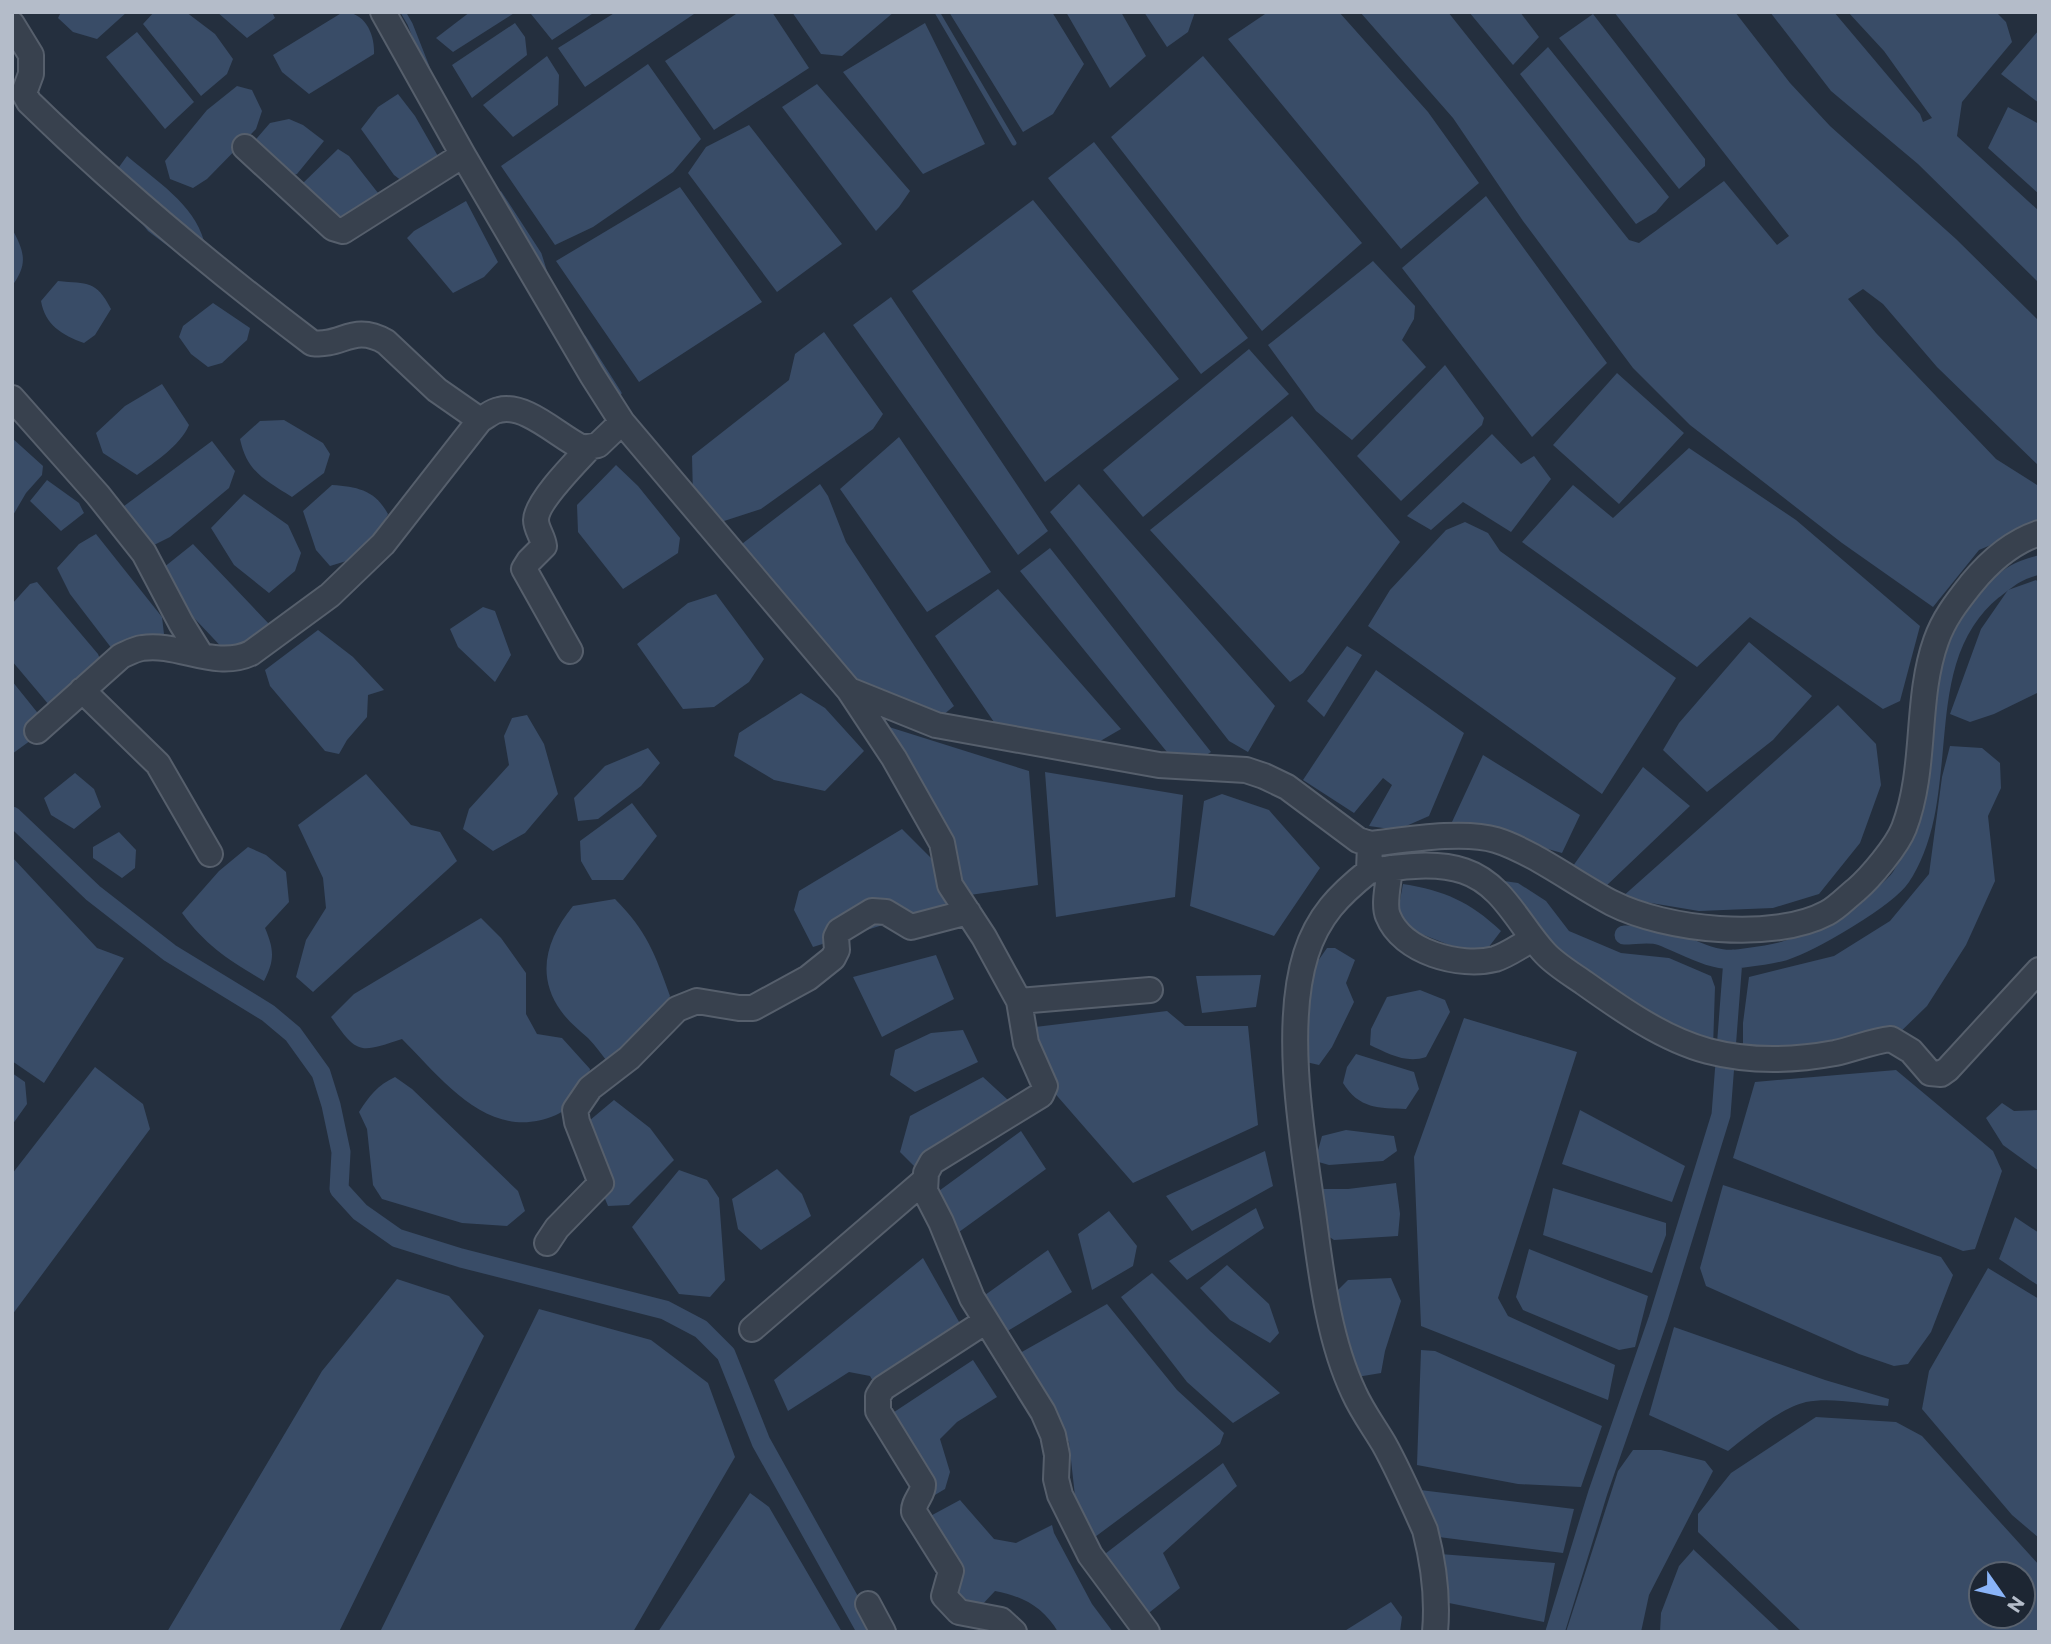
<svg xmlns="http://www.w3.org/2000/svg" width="2051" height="1644" viewBox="0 0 2051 1644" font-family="Commissioner,sans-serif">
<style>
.water{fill:#394c67;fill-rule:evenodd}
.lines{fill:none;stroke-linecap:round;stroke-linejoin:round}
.stream{stroke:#394c67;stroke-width:5}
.canal{stroke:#394c67;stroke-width:19}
.minor-casing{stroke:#565f6c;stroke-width:28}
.minor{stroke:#38414e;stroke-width:24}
</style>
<rect width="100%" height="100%" fill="#242f3e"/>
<path class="water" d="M61,12H127L97,39L73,32L58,18Z
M154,12H186L215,34L233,59L227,74L201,96L143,24Z
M217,12H272L275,18L247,38Z
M343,12C365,12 375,34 374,54L309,94L282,72L273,55Z
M470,12H516L453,52L436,38Z
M535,12H595L552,40L531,14Z
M616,12H697L585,87L558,48Z
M739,12H772L809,68L714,130L665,61Z
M792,12H894L842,56L821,54Z
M949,12H1052L1084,64L1053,114L1023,132Z
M1066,12H1121L1146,56L1110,88Z
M1144,12H1195L1188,32L1167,47Z
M1268,12H1339L1428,112L1479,183L1401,249L1228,39Z
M1360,12H1448L1629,240L1639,243L1724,181L1777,245L1789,236L1614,12H1735L1790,83L1830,126L1956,239L2039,321V466L1937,367L1883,304L1863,289L1848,299L1876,333L1996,459L2037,485L2039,483V525L1979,550L1933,607L1842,543L1690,425L1633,368L1523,221L1453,118Z
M1469,12H1520L1539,37L1513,65Z
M1770,12H1834L1920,114L1923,122L1932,118L1884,51L1848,12H1996L2006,22L2012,42L1962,102L1957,136L2039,211V283L1918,164L1831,91Z
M1593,14L1705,159V166L1679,189L1559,38Z
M515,23L525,37L527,55L472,98L452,65Z
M925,23L985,144L923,174L843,72Z
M2039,30V103L2001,74Z
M137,32L194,102L165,129L106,57Z
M1548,47L1669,197L1656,212L1636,224L1520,74Z
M547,56L559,75L558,105L513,137L483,105Z
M1203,56L1362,243L1262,331L1111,137Z
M648,64L701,139L673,172L593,227L555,245L501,166Z
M817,84L910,191L899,207L876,231L782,107Z
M237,86L252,90L262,111L256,129L207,179L193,188L170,179L165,161L207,110Z
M398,94L415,116L439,158L406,184L394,175L361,129L378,107Z
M2008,107L2039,124V194L1988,148Z
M289,119L303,125L324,141L297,174L277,180L250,146L270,123Z
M749,125L842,244L777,292L688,173L706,147Z
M1094,142L1248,338L1201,374L1048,178Z
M338,149L349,156L382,198L334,234L301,185Z
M127,156C155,180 194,204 204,241L190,256H181L148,231L116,191L114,174Z
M680,187L762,302L639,382L556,261Z
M1486,196L1607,363L1532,437L1402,268Z
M1033,200L1179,379L1045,482L912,291Z
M466,201L498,262L484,277L453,293L407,238L414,231Z
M12,229C25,252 28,265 12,286Z
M1373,261L1415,306L1414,319L1402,340L1426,367L1352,440L1316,411L1268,345Z
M58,281C88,284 96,280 111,309L95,335L84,343C62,335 45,325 41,301Z
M891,297L1048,531L1018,555L853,325Z
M213,303L250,328L247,340L222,363L208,367L191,354L179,337L183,326Z
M824,332L883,414L873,429L761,509L721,522L693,496L692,456L789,380L795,354Z
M1249,349L1289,394L1143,517L1103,470Z
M1445,365L1484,418L1482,425L1401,501L1357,456Z
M1617,373L1684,433L1619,504L1553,445Z
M162,384L189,425C180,446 155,462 137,475L103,453L96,433L125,406Z
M1292,416L1400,542L1303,673L1290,682L1150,530Z
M284,420L323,443L330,454L324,473L292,497C265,480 247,472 240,439L260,421Z
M1492,434L1521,464L1534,456L1551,479L1511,532L1463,502L1431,530L1407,516Z
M899,437L991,572L927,612L840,489Z
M12,438L43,466L42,475L26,493L12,517Z
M212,441L235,471L229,488L170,537L148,548L116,512Z
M1689,448L1796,520L1920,626L1900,701L1883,709L1750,617L1697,667L1522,542L1573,485L1613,518Z
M616,465L638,486L680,538L678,553L623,589L578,532L577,505Z
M47,480L79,503L84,513L61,531L30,501Z
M820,484L828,496L846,542L954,706L943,715L848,679L734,550Z
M1079,484L1275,706L1248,752L1229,741L1050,512Z
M332,485C358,487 375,490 388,514L377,535L353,559L330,566L316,550L303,511Z
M244,494L288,525L301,553L295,571L269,593L234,565L211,528Z
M1465,522L1488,533L1500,551L1676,678L1602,794L1368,626L1390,590L1446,530Z
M96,534L162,617L164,634L142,652L119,658L70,594L57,568L79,544Z
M193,544L269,624L268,638L229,655L179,602L163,568Z
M1050,548L1211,752L1195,762L1171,757L1020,571Z
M2036,580L2039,583V692L1994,714L1970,722L1950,714L1981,629L2008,590Z
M37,582L98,654L105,671L60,718L12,661V604L30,584Z
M998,589L1121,729L1090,747L996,725L935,636Z
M716,594L764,659L749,682L714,707L683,709L637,644L688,603Z
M483,607L495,611L511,655L495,682L458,647L450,629Z
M318,630L353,657L384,690L368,695L367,717L347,740L339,754L325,751L270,686L265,670Z
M1749,642L1812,696L1773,740L1707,792L1663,750L1679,723Z
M1347,646L1362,655L1324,717L1307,701Z
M1376,670L1464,733L1429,816L1397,830L1369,826L1392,785L1383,778L1354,813L1303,780Z
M12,681L49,727L12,754Z
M801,693L825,708L864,751L825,791L774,780L734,756L739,733Z
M1838,705L1876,744L1881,785L1860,843L1819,894L1773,908L1699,911L1621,898Z
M527,715L544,744L558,794L525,833L493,851L463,829L469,809L509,765L504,736L512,718Z
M889,727L1029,771L1038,885L970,895L908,765L886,733Z
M1950,746L1982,748L2000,763L2001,788L1988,816L1995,881L1966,945L1927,1006L1892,1040L1743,1058V1023L1749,977L1834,956L1890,921L1929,874L1942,777Z
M648,748L660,763L641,786L598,819L578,821L574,798L605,766Z
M1483,755L1580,815L1562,853L1452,822Z
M1643,767L1690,806L1605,887L1573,866Z
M1045,772L1183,795L1175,897L1056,917Z
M75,773L94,789L101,807L74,829L51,815L44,798Z
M366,774L411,825L440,832L457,861L313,992L296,977L306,940L326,908L323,878L298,825Z
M1222,794L1269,810L1320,868L1274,936L1190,906L1204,801Z
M632,803L657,836L623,880H592L581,861L580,841Z
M902,829L931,858L949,904L813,947L794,910L799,891Z
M119,832L136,850L135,868L122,878L93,858V847Z
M248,847L266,855L286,872L289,902L265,928C274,949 275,960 264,981C229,960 207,947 182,913L219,871Z
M12,857L97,948L124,958L44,1083L12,1061Z
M1469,876L1518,883L1546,901L1569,931L1621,953L1669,958L1711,976L1715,987L1713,1048L1662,1038Z
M1403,884C1445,891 1469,901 1501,931L1488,948H1457L1411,930L1398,911Z
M615,899C647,931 655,954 670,996L653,1030L609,1064C602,1055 596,1046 588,1038C579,1030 568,1021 561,1011C535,975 547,938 573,906Z
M481,918L501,938L526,973V1014L537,1034L562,1038L590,1069C587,1089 575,1106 556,1115C490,1144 443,1080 402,1039C359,1053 358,1055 331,1017L354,994Z
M1327,948H1335L1355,960L1346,983L1354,1002L1332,1047L1319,1065L1306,1062L1300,1038L1311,971Z
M936,955L954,999L882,1037L853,977Z
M1261,975L1256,1007L1202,1013L1196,976Z
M1420,990L1445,1000L1450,1012L1426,1057C1406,1064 1387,1053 1370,1045L1371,1029L1387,997Z
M1167,1011L1185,1026H1248L1258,1125L1133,1183L1038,1074L1027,1028Z
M1464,1018L1577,1052L1498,1298L1508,1316L1615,1365L1608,1400L1421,1326L1414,1157Z
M963,1030L978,1062L915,1092L890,1075L895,1050L931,1033Z
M1356,1054L1414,1072L1419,1089L1406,1109C1379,1108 1359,1109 1343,1083L1347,1067Z
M95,1067L143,1104L150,1129L12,1315V1174Z
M1896,1070L1993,1151L2002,1171L1975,1249L1963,1251L1733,1158L1755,1082Z
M12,1073L25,1082L27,1104L12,1125Z
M395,1077L412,1089L518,1191L525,1211L507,1226L462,1223L382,1199L373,1185L367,1129L359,1112C369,1096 378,1085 395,1077Z
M983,1077L1021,1112L924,1176L900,1152L910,1116Z
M614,1100L650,1128L674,1160L629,1205L608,1206L577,1131Z
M2002,1103L2014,1111L2039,1110V1171L2003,1145L1986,1118Z
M1580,1110L1685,1166L1672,1202L1562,1164Z
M1346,1130L1394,1136L1397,1151L1383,1161L1329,1165L1315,1161L1322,1136Z
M1021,1131L1046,1169L959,1232L946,1222L932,1196Z
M1265,1151L1273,1186L1192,1231L1166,1196Z
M777,1169L802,1194L811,1216L761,1250L738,1229L732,1199Z
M679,1170L707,1180L719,1198L725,1280L710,1297L679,1294L632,1227Z
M1396,1183L1400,1214L1398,1236L1334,1240L1322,1232L1320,1189H1348Z
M1723,1185L1941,1257L1953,1275L1931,1332L1908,1364L1894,1366L1859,1354L1706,1286L1700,1268Z
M1553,1188L1666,1223V1235L1652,1273L1543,1235Z
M1256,1208L1264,1228L1187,1280L1169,1261Z
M1109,1211L1137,1246L1133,1266L1092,1290L1078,1234Z
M2015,1217L2039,1233V1286L1999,1259Z
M1529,1249L1648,1296L1635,1347L1619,1350L1523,1310L1516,1297Z
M1048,1250L1072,1292L1006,1332L978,1300Z
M923,1258L967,1336L883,1399L870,1376L849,1372L788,1411L774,1380Z
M1227,1265L1269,1304L1279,1333L1270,1343L1230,1320L1200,1288Z
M1988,1268L2039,1299V1538L2012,1515L1922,1409L1929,1371Z
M1152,1273L1210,1331L1280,1393L1233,1423L1187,1382L1121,1297Z
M1391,1278L1401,1301L1385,1351L1381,1373L1351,1378L1331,1297L1348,1280Z
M397,1279L449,1296L484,1336L339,1632H167L322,1371Z
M1107,1304L1177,1390L1224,1433L1220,1444L1095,1537L1078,1523L1069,1442L1018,1372L1013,1357Z
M539,1309L651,1340L708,1383L735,1457L633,1632H380Z
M1674,1327L1825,1380L1889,1399L1888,1406C1863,1404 1831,1397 1806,1402C1781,1408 1748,1435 1728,1451L1649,1415Z
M1421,1350L1435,1351L1602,1426L1581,1487L1518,1484L1417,1465Z
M973,1360L997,1397L957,1422L940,1439L950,1472L945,1489L923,1502L879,1422Z
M1816,1417L1896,1422L1922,1436L2039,1565V1632H1802L1698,1532V1514L1731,1473ZM2023,1574V1616H1981V1574Z
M1633,1450H1661L1705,1461L1713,1471L1649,1595L1641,1632H1566L1618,1471Z
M1223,1463L1237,1486L1163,1553L1180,1588L1135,1624L1092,1564Z
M1412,1489L1574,1509L1563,1553L1431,1536Z
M750,1493L769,1507L842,1632H658Z
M960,1500L994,1539L1016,1543L1052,1525L1054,1533L1092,1604L1113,1632H1058C1044,1608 1023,1596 995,1591L980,1607L966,1611L906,1525L923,1520Z
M1694,1549V1550L1781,1632H1660L1661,1613L1679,1566Z
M1440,1554L1555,1563L1544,1622L1444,1602Z
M1391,1602L1402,1617L1400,1632H1343Z"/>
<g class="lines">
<path class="stream" d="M403,12L410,24L427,67
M937,12L1014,143
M500,194L539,254L545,273
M584,338L619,393"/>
<path class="canal" d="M12,816L93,893L170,953L268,1013L293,1034L321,1073L331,1105L341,1152L339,1189L360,1212L397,1238L461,1258L665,1310L701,1329L726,1354L761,1442L867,1632
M1624,935C1636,935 1651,932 1661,936C1685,945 1711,962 1737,959C1752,957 1770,955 1784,951C1810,943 1886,899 1901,877C1957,791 1906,661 1993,590C2011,576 2016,571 2039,565
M1555,1632L1598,1492L1658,1319L1721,1115L1733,959"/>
<defs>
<path id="minor" d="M383,12L463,155L592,375L622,422L849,690L936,725L1159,765L1246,770L1264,776L1287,787L1358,840L1370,844C1405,840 1463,830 1496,840C1532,851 1577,885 1612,903C1665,930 1773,942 1827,913C1837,908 1847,897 1856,890C1871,877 1897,846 1904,828C1927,768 1915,700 1936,641C1944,618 1957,602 1972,583C1990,561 2012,542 2039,533
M12,24L31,55V74L24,93L29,102C118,189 213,268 312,343C342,347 353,323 386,342L437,390L480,420
M245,147L333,228L343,231L463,155
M12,398L98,495L144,553L181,623L201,655
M570,651L524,569L529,561L544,546C543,537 536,529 536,520C536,502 576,462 589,448
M82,690L158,764L210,854
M849,690L894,758L942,843L950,885L984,937L1019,1001L1026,1043L1045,1086L1041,1095L932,1162L926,1173L925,1191L941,1222L972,1298L1043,1412L1053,1435L1057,1455L1056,1479L1060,1495L1090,1555L1147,1632
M37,731L121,656C128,653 135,649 142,648C178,642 215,670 251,653L330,595L383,544L480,420C486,417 492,411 499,410C526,403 559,437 583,448L598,445L622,422
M1370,844L1369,871C1339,895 1318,916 1306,954C1283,1027 1302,1137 1313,1213C1321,1272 1328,1338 1354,1393C1362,1411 1374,1427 1384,1444C1399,1471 1412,1501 1425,1530C1433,1561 1438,1599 1435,1632
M1390,868C1389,882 1383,904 1388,916C1402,952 1460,968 1495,959C1508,955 1521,945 1533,939
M1369,871C1398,867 1435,861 1464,871C1503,884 1519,925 1545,953C1555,964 1570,973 1583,982C1621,1009 1663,1039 1708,1051C1750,1062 1792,1061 1835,1053C1854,1049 1872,1041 1891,1039L1911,1051L1930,1073L1941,1074L1948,1069L2039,970
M1019,1001L1150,990
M547,1243L557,1228L601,1183L577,1122L575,1110L590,1088L629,1058L677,1009L697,1001L739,1008H753L808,978L833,958L837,950L836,937L839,931L872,911L886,912L911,927L968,912
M986,1321L883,1388L878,1396V1411L923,1484C924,1494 913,1501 914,1512L951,1571L944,1596L959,1612L1001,1620L1014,1632
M752,1329L925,1180
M868,1604L883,1632"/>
</defs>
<use href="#minor" class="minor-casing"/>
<use href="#minor" class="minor"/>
</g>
<rect width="2051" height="1644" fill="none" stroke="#b4bcc9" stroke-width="28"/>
<g transform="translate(2002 1595) rotate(124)"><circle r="33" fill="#1d2633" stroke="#59626f" stroke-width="2"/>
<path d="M0-5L12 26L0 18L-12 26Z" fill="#8ab4f8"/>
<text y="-10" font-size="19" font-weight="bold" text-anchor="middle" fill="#b4bcc9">N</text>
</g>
</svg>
